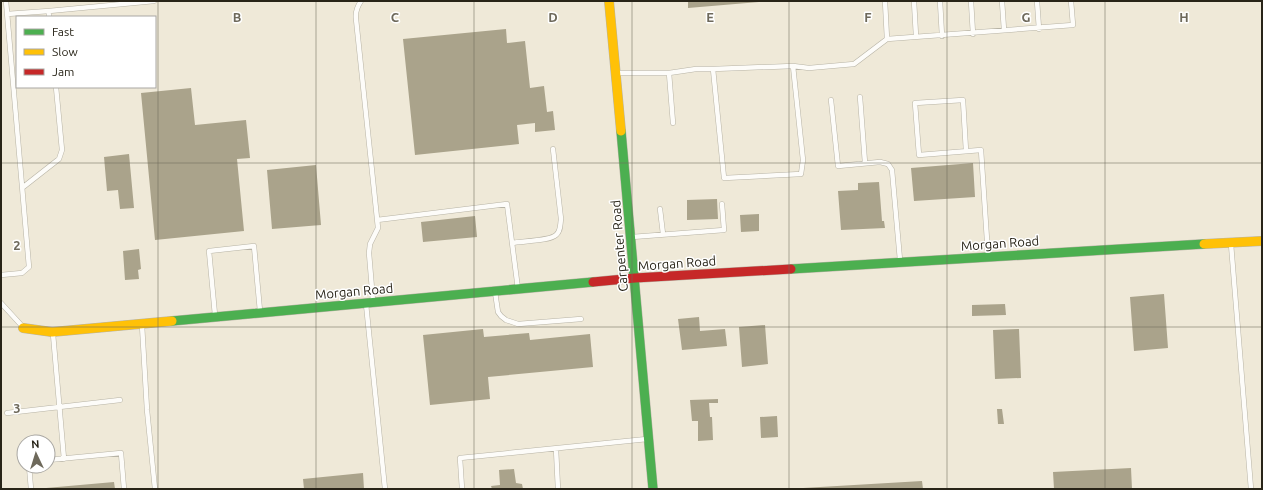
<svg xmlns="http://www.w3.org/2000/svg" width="1263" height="490" viewBox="0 0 1263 490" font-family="Ubuntu,sans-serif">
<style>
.building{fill:#aaa38b}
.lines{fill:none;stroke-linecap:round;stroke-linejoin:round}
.lane-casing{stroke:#b7b3a5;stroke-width:5.5}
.fast-casing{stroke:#b7b3a5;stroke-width:10}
.slow-casing{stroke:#b7b3a5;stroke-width:10}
.jam-casing{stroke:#b7b3a5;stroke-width:10}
.lane{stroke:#fdfcf9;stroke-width:4.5}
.fast{stroke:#4caf50;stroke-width:9}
.slow{stroke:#ffc107;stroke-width:9}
.jam{stroke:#c62828;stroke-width:9}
.grid{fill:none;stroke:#6e695b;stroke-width:1;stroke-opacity:0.55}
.labels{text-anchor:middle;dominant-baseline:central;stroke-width:3;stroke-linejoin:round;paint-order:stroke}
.street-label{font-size:13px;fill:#282418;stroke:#fff}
.grid-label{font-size:13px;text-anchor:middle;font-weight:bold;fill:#6e695b;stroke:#fff;stroke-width:3;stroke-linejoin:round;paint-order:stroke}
</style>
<rect width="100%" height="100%" fill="#efe9d8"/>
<path class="building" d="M688,1H759V2L688,8Z
M506,29L507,43L525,41L530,88L544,86L547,112L553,111L555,130L535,132V123L517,125L519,144L415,155L403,39Z
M191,88L195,125L246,120L250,158L237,159L244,231L155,240L141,93Z
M129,154L134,208L120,209L118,190L107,191L104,157Z
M973,163L975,197L914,201L911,168Z
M316,165L321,225L272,229L267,170Z
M879,182L882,221H884L885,228L841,230L838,191L858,190V183Z
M717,199L718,219L687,220V200Z
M759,214V231L741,232L740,215Z
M475,216L477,237L423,242L421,222Z
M139,249L141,269L138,270L139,279L125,280L123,251Z
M1164,294L1168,348L1134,351L1130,297Z
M1005,304L1006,315L972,316V305Z
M699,317L700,331L725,329L727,346L682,350L678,319Z
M765,325L768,364L742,367L739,327Z
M483,329L484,337L529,333L530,340L590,334L593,367L488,377L490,399L430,405L423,335Z
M1019,329L1021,378L995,379L993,330Z
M718,399V403H709L710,417H712L713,440L698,441V421H692L690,400Z
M997,409H1002L1004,424H998Z
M777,416L778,437L761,438L760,417Z
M1131,468L1132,489H1054L1053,472Z
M514,469L516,483L522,484L523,489H492L491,486L500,485L499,470Z
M363,473L364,489H304L303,479Z
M922,481L923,489H803V488Z
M114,482L115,489H46V488Z"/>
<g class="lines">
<defs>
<path id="lane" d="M361,1C357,7 355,12 356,19L378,228L370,244L369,253L373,301
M885,1L887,39
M914,1L916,36
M940,1L942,36
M971,1L973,34
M1002,1L1004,30
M1037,1L1039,29
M49,11L154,1
M7,14L49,11V17
M713,69L724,178L801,174L803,160L793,66
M617,73H669L696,69H713L793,66L809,68L854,64L887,39L1073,25L1071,1
M669,73L673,123
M860,97L865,163
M831,100L838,166L880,162L888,164L892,170L900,260
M966,151L963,100L915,103L919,155L981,150L988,255
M22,188L59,159L62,150L56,87
M660,209L663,234
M377,220L507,204L518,289
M632,237L724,230L722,204
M512,243C521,241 550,241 556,235C561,231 560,225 561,219L553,149
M1231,244L1251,489
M1,275L22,273L29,267L6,1
M495,292L498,312L501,316L506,320L518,324L581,319
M1,303L23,327
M366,304L385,489
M215,315L209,251L254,246L260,311
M142,325L147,410L155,489
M53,334L64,459
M7,413L120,400
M556,449L558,489
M48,460L121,453L124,489
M29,466L31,489
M462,489L460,458L647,439"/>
<path id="fast" d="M621,131L653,489
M791,269L1204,244
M172,321L593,282"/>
<path id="slow" d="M609,1L621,131
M1204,244L1262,241
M23,328L52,332L172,321"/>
<path id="jam" d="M593,282L635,278L791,269"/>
</defs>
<use href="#lane" class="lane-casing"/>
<use href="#fast" class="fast-casing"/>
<use href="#slow" class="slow-casing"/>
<use href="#jam" class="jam-casing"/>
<use href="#lane" class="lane"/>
<use href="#fast" class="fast"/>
<use href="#slow" class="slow"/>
<use href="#jam" class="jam"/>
</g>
<path class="grid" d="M158,1V489M316,1V489M474,1V489M632,1V489M789,1V489M947,1V489M1105,1V489M1,163H1262M1,327H1262"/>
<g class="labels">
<g class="street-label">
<text transform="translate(1000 243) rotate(-4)">Morgan Road</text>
<text transform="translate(619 246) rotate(-95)">Carpenter Road</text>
<text transform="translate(677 263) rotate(-4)">Morgan Road</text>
<text transform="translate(354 291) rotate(-5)">Morgan Road</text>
</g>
</g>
<g class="grid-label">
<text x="237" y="22">B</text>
<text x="395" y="22">C</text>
<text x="553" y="22">D</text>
<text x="710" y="22">E</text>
<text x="868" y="22">F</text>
<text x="1026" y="22">G</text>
<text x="1184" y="22">H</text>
<text x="17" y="250">2</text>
<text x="17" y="413">3</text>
</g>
<rect width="1263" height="490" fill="none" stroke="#282418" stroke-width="4"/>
<rect x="16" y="16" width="140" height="72" fill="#ffffff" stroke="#a9a7a3"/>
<rect x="24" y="29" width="20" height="6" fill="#4caf50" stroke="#a9a7a3"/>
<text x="52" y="36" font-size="12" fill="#282418">Fast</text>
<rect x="24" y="49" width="20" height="6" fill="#ffc107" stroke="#a9a7a3"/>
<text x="52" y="56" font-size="12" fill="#282418">Slow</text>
<rect x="24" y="69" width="20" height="6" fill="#c62828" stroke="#a9a7a3"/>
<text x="52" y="76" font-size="12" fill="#282418">Jam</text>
<g transform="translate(36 454) rotate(356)"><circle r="19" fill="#ffffff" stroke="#a9a7a3"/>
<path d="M0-3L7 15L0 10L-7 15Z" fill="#6e695b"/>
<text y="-6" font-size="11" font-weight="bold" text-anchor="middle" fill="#282418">N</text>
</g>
</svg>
